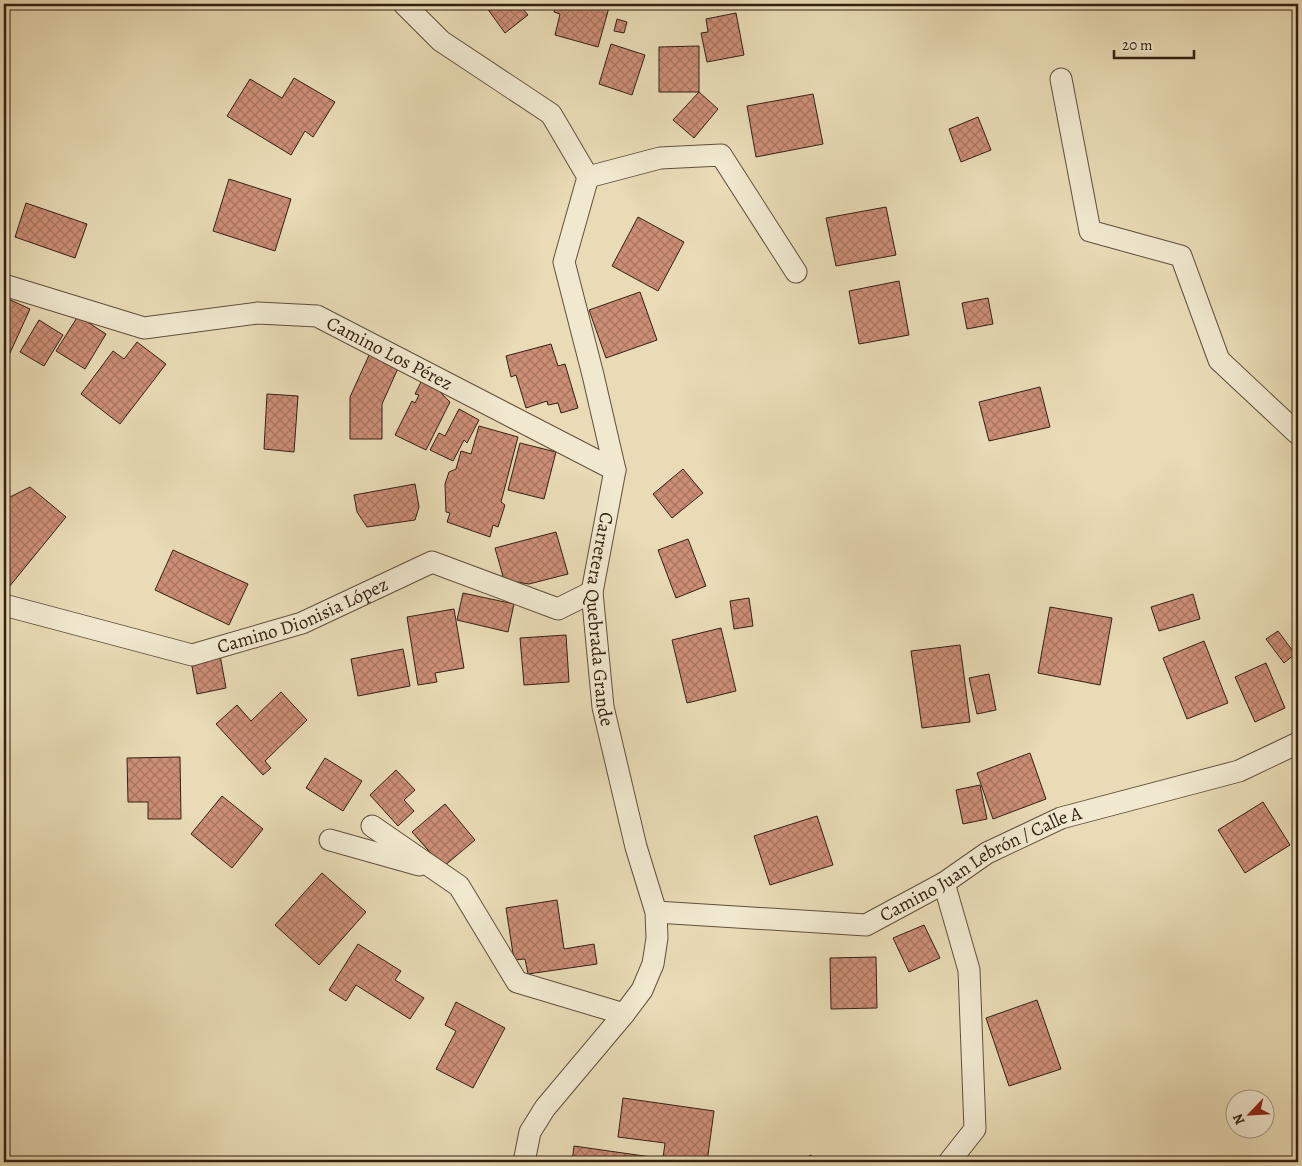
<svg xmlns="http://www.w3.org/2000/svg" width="1302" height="1166" viewBox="0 0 1302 1166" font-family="Alegreya,serif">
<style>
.building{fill:url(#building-cross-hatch);stroke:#342013}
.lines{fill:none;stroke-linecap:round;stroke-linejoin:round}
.minor-casing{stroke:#614f3c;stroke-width:23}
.minor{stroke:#f0e8cf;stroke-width:21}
.labels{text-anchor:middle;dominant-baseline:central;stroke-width:4.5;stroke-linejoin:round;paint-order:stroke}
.street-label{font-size:19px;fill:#342013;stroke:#f0e8cf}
</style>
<defs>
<pattern id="building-cross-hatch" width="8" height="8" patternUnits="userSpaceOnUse" patternTransform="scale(1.25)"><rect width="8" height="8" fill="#cd8e76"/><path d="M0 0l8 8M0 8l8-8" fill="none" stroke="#a77460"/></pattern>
</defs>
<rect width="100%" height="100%" fill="#e8dbb5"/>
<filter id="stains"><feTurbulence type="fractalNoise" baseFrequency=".004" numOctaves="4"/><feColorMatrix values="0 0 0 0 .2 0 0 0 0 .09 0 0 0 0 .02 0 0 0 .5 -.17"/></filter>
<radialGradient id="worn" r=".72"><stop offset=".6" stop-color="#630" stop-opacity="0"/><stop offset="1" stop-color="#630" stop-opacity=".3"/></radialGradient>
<path class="building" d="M484,4H519L528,15L505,33Z
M556,4H610L598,47L555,35L560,14L554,12Z
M736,13L744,55L707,62L701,33L708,32L706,19Z
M617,19L627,22L624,33L614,31Z
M611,44L645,55L632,95L599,84Z
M699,46V92H659V47Z
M4,76L8,98L4,99Z
M294,78L335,102L313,137L305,131L291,155L227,116L250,79L282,98Z
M699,92L718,109L694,138L673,120Z
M813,94L823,144L756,157L747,106Z
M978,117L991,150L961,162L949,129Z
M229,179L291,199L275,251L213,231Z
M26,203L87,224L75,258L15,237Z
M886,207L896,255L836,266L826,218Z
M638,217L684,242L658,291L612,266Z
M899,281L909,335L859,344L849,291Z
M640,292L657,340L606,358L589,310Z
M4,297L30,309L5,364H4Z
M988,298L993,324L967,329L962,303Z
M78,316L106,334L85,369L56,351Z
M39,320L63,335L44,366L20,352Z
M137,342L166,364L120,424L81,394L113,351L124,359Z
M551,344L558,366L565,364L578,408L561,413L558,403L548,405L547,401L526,408L516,375L511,377L506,356Z
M370,353L399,366L382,404V439H350V397Z
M424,376L450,402L426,450L395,435L412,401L415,403L419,395L415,394Z
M1040,387L1050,427L989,441L979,402Z
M267,394L298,396L294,452L264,449Z
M459,409L479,420L467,443L464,440L453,461L430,450L439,433L445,436Z
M479,426L518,437L501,502L505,505L498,527L493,525L490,537L447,522L450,513L446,512L445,484L449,472L456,469L461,451L471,454Z
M520,443L556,452L544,499L508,490Z
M683,469L703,493L672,518L653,494Z
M415,484L419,507L415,520L367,527L357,512L354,495Z
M30,487L66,517L9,587L4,582V500Z
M556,532L568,574L529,584L504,580L495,548Z
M688,539L706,586L676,598L658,550Z
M173,550L248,584L229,625L155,590Z
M463,593L514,604L508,632L457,620Z
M1193,594L1200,619L1159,631L1151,607Z
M749,598L753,626L734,629L730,601Z
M1050,607L1112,618L1100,685L1038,673Z
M454,609L464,668L435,673L437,682L418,685L407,617Z
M721,628L736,691L687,703L672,640Z
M1278,631L1295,654L1284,663L1266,639Z
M566,635L569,682L524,685L520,638Z
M1204,641L1228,703L1187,719L1163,658Z
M960,645L970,722L922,728L911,651Z
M403,649L410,686L358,696L351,659Z
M220,655L226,688L197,694L191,661Z
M1266,663L1285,708L1255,722L1235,677Z
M989,674L996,710L977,714L969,678Z
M281,692L307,720L265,761L271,768L263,775L216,724L237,705L251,721Z
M1030,753L1046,799L993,819L977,773Z
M180,757L181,819H148V802H128L127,758Z
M325,758L362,781L343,811L306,788Z
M396,770L415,790L404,800L414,811L398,826L370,795Z
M980,785L987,819L963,824L956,790Z
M222,796L263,829L232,868L191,834Z
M1263,802L1290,845L1245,873L1218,830Z
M445,804L475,840L443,867L412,832Z
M817,816L833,865L770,885L754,836Z
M322,873L366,912L319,965L275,925Z
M557,900L564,949L594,944L597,964L528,974L525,959L514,960L506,908Z
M924,925L940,958L909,972L893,938Z
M358,944L401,971L395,980L424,998L410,1019L356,985L346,1001L329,990Z
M876,957L877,1008L831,1009L830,958Z
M1037,1000L1061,1069L1009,1086L986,1018Z
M456,1002L505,1028L473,1088L436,1069L456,1031L445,1025Z
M623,1098L714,1111L707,1162H694L663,1158L665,1143L618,1137Z
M574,1146L679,1161V1162H572Z
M811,1155L815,1162H799Z"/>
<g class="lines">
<defs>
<g id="minor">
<path id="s1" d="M404,4L441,41L551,114L588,177L564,262L593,375L615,470L592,592L603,707L636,847L656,912L657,938L653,964L642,990L624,1014L545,1108L530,1132L524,1162"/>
<path d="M1061,79L1090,231L1181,256L1219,360L1298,434"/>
<path d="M588,177L660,158L721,155L796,272"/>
<path id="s2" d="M4,285L144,328L258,313L317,316L615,470"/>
<path id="s3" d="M4,605L192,655L302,623L432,562L558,609L592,592"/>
<path d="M372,826L459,886L517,982L624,1014"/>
<path d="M330,840L419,865"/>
<path d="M944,883L969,970L975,1129L949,1162"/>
<path id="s4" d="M656,912L866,925L944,883L987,853L1061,818L1239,771L1298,743"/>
</g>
</defs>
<use href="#minor" class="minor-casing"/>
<use href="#minor" class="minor"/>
</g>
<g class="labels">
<g class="street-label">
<text stroke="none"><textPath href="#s2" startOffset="402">Camino Los Pérez</textPath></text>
<text stroke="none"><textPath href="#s3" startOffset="312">Camino Dionisia López</textPath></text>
<text stroke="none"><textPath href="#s1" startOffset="711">Carretera Quebrada Grande</textPath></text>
<text stroke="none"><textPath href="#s4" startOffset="341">Camino Juan Lebrón / Calle A</textPath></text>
</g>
</g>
<rect width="1302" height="1166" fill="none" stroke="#e8dbb5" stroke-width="20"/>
<rect x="5" y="5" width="1292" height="1156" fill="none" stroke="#342013" stroke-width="2.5"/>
<rect x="10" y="10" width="1282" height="1146" fill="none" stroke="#342013"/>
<g transform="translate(1250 1114) rotate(245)"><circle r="24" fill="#f0e8cf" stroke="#a59884"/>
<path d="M0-4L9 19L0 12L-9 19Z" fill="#8f2418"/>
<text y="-8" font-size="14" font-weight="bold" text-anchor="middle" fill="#342013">N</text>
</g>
<path d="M1114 50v8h80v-8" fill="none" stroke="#342013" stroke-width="2.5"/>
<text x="1122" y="50" font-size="15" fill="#342013" stroke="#f0e8cf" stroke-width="4" paint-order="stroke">20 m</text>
<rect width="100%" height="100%" filter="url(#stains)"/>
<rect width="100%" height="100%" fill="url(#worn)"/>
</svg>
